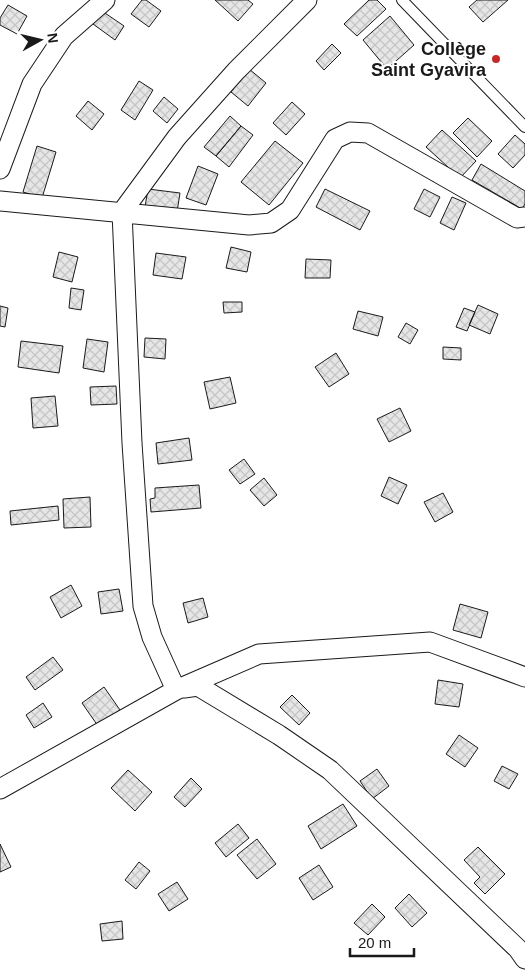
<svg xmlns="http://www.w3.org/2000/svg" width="525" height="973" viewBox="0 0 525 973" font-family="Arial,sans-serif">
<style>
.building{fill:url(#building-cross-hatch);stroke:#1a1a1a}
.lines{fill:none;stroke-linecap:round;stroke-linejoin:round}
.service-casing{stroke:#1a1a1a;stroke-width:12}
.minor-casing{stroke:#1a1a1a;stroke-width:21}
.service{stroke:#fff;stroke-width:10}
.minor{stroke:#fff;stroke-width:19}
.poi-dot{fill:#c62828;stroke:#fff;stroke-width:2}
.labels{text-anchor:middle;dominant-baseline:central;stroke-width:4;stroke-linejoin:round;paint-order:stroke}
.poi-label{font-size:18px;font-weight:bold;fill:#1a1a1a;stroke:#fff;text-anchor:end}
</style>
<defs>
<pattern id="building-cross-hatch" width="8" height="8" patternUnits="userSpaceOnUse" patternTransform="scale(1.25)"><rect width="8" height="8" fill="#e6e6e6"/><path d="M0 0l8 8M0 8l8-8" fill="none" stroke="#c5c5c5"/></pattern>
</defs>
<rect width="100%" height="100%" fill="#fff"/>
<path class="building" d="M142,0H146L161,11L149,27L131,14Z
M215,0H248L253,4L238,21Z
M369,0H377L386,9L357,36L344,24Z
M477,0H508L483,22L469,7Z
M8,5L27,16L17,34L0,25V18Z
M102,11L124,26L115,40L93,24Z
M390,16L414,45L387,69L363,40Z
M332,44L341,53L324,70L316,61Z
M249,69L266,83L248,106L231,92Z
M139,81L153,90L135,120L121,110Z
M164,97L178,109L167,123L153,111Z
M88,101L104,114L92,130L76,116Z
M292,102L305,114L286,135L273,123Z
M230,116L241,126L216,156L204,147Z
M468,118L492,141L477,157L453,133Z
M241,126L253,135L229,167L216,156Z
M442,130L476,161L460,178L426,147Z
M515,135L525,144V155L513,168L498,154Z
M275,141L303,163L269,205L241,182Z
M37,146L56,152L42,198L23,192Z
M481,164L525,191V204L522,209L472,180Z
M198,166L218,174L206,205L186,198Z
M148,189L180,193L177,212L145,207Z
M325,189L370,211L360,230L316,207Z
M424,189L440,197L430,217L414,209Z
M452,197L466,203L454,230L440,223Z
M231,247L251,252L247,272L226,268Z
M59,252L78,257L72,282L53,277Z
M156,253L186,257L182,279L153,275Z
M306,259L331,260L330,278H305Z
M71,288L84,290L81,310L69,308Z
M223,302H242V312L224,313Z
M478,305L498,314L490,334L469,325Z
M0,306L8,308L5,327L0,326Z
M464,308L475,312L467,331L456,327Z
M358,311L383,317L378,336L353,329Z
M406,323L418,330L410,344L398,337Z
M145,338L166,339L165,359L144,357Z
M87,339L108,342L104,372L83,368Z
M21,341L63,346L59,373L18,367Z
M443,347L461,348V360L443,359Z
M336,353L349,374L329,387L315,367Z
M230,377L236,403L210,409L204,382Z
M116,386L117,404L91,405L90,387Z
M55,396L58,426L33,428L31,398Z
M400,408L411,431L389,442L377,419Z
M189,438L192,460L158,464L156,443Z
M244,459L255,474L240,484L229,470Z
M389,477L407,485L398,504L381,496Z
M264,478L277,495L264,506L250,490Z
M199,485L201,508L151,512L150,499L155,498V488Z
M443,493L453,512L435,522L424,502Z
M90,497L91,527L64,528L63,499Z
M58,506L59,520L11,525L10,511Z
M71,585L82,606L61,618L50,597Z
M119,589L123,611L101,614L98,592Z
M203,598L208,617L188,623L183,603Z
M460,604L488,612L481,638L453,630Z
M53,657L63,670L35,690L26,677Z
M438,680L463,684L459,707L435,704Z
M104,687L120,710L98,726L82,703Z
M292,695L310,713L299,725L280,707Z
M43,703L52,717L34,728L26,715Z
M459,735L478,748L465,767L446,754Z
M502,766L518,774L509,789L494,781Z
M377,769L389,786L372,799L360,781Z
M128,770L152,792L135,811L111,788Z
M191,778L202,789L185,807L174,797Z
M343,804L357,826L321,849L308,826Z
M238,824L249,838L226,857L215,843Z
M257,839L276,864L257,879L237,855Z
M0,844L11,867L0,872Z
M478,847L505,874L485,894L474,883L480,877L464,860Z
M139,862L150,871L136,889L125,880Z
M319,865L333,887L313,900L299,878Z
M177,882L188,899L169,911L158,894Z
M409,894L427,913L412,927L395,908Z
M372,904L385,917L368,935L354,923Z
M122,921L123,939L102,941L100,924Z"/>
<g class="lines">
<defs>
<path id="service" d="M402,0L525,127"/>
<path id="minor" d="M0,169L32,84L64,36L105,0
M0,201L249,225L271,223L290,210L335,139L350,132L368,133L517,218L525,217
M184,688L198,686L279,735L330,770L518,949L525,959
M176,690L152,637L143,606L132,443L122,212L177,137L236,71L307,0
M0,789L176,690L259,654L430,642L525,677"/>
</defs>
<use href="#service" class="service-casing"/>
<use href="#minor" class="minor-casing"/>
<use href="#service" class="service"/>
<use href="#minor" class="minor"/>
</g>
<circle class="poi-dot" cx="496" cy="59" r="5"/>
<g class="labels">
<g class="poi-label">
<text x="486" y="49">Collège<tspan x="486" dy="21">Saint Gyavira</tspan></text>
</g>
</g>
<g transform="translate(40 40) rotate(82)" stroke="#ffffff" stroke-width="4" paint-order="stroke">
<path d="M0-4L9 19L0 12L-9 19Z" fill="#1a1a1a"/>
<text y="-8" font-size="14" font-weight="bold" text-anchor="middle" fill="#1a1a1a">N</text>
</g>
<path d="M350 948v8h64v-8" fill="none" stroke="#1a1a1a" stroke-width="2.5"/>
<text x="358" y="948" font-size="15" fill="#1a1a1a" stroke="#ffffff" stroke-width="4" paint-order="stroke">20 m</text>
</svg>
